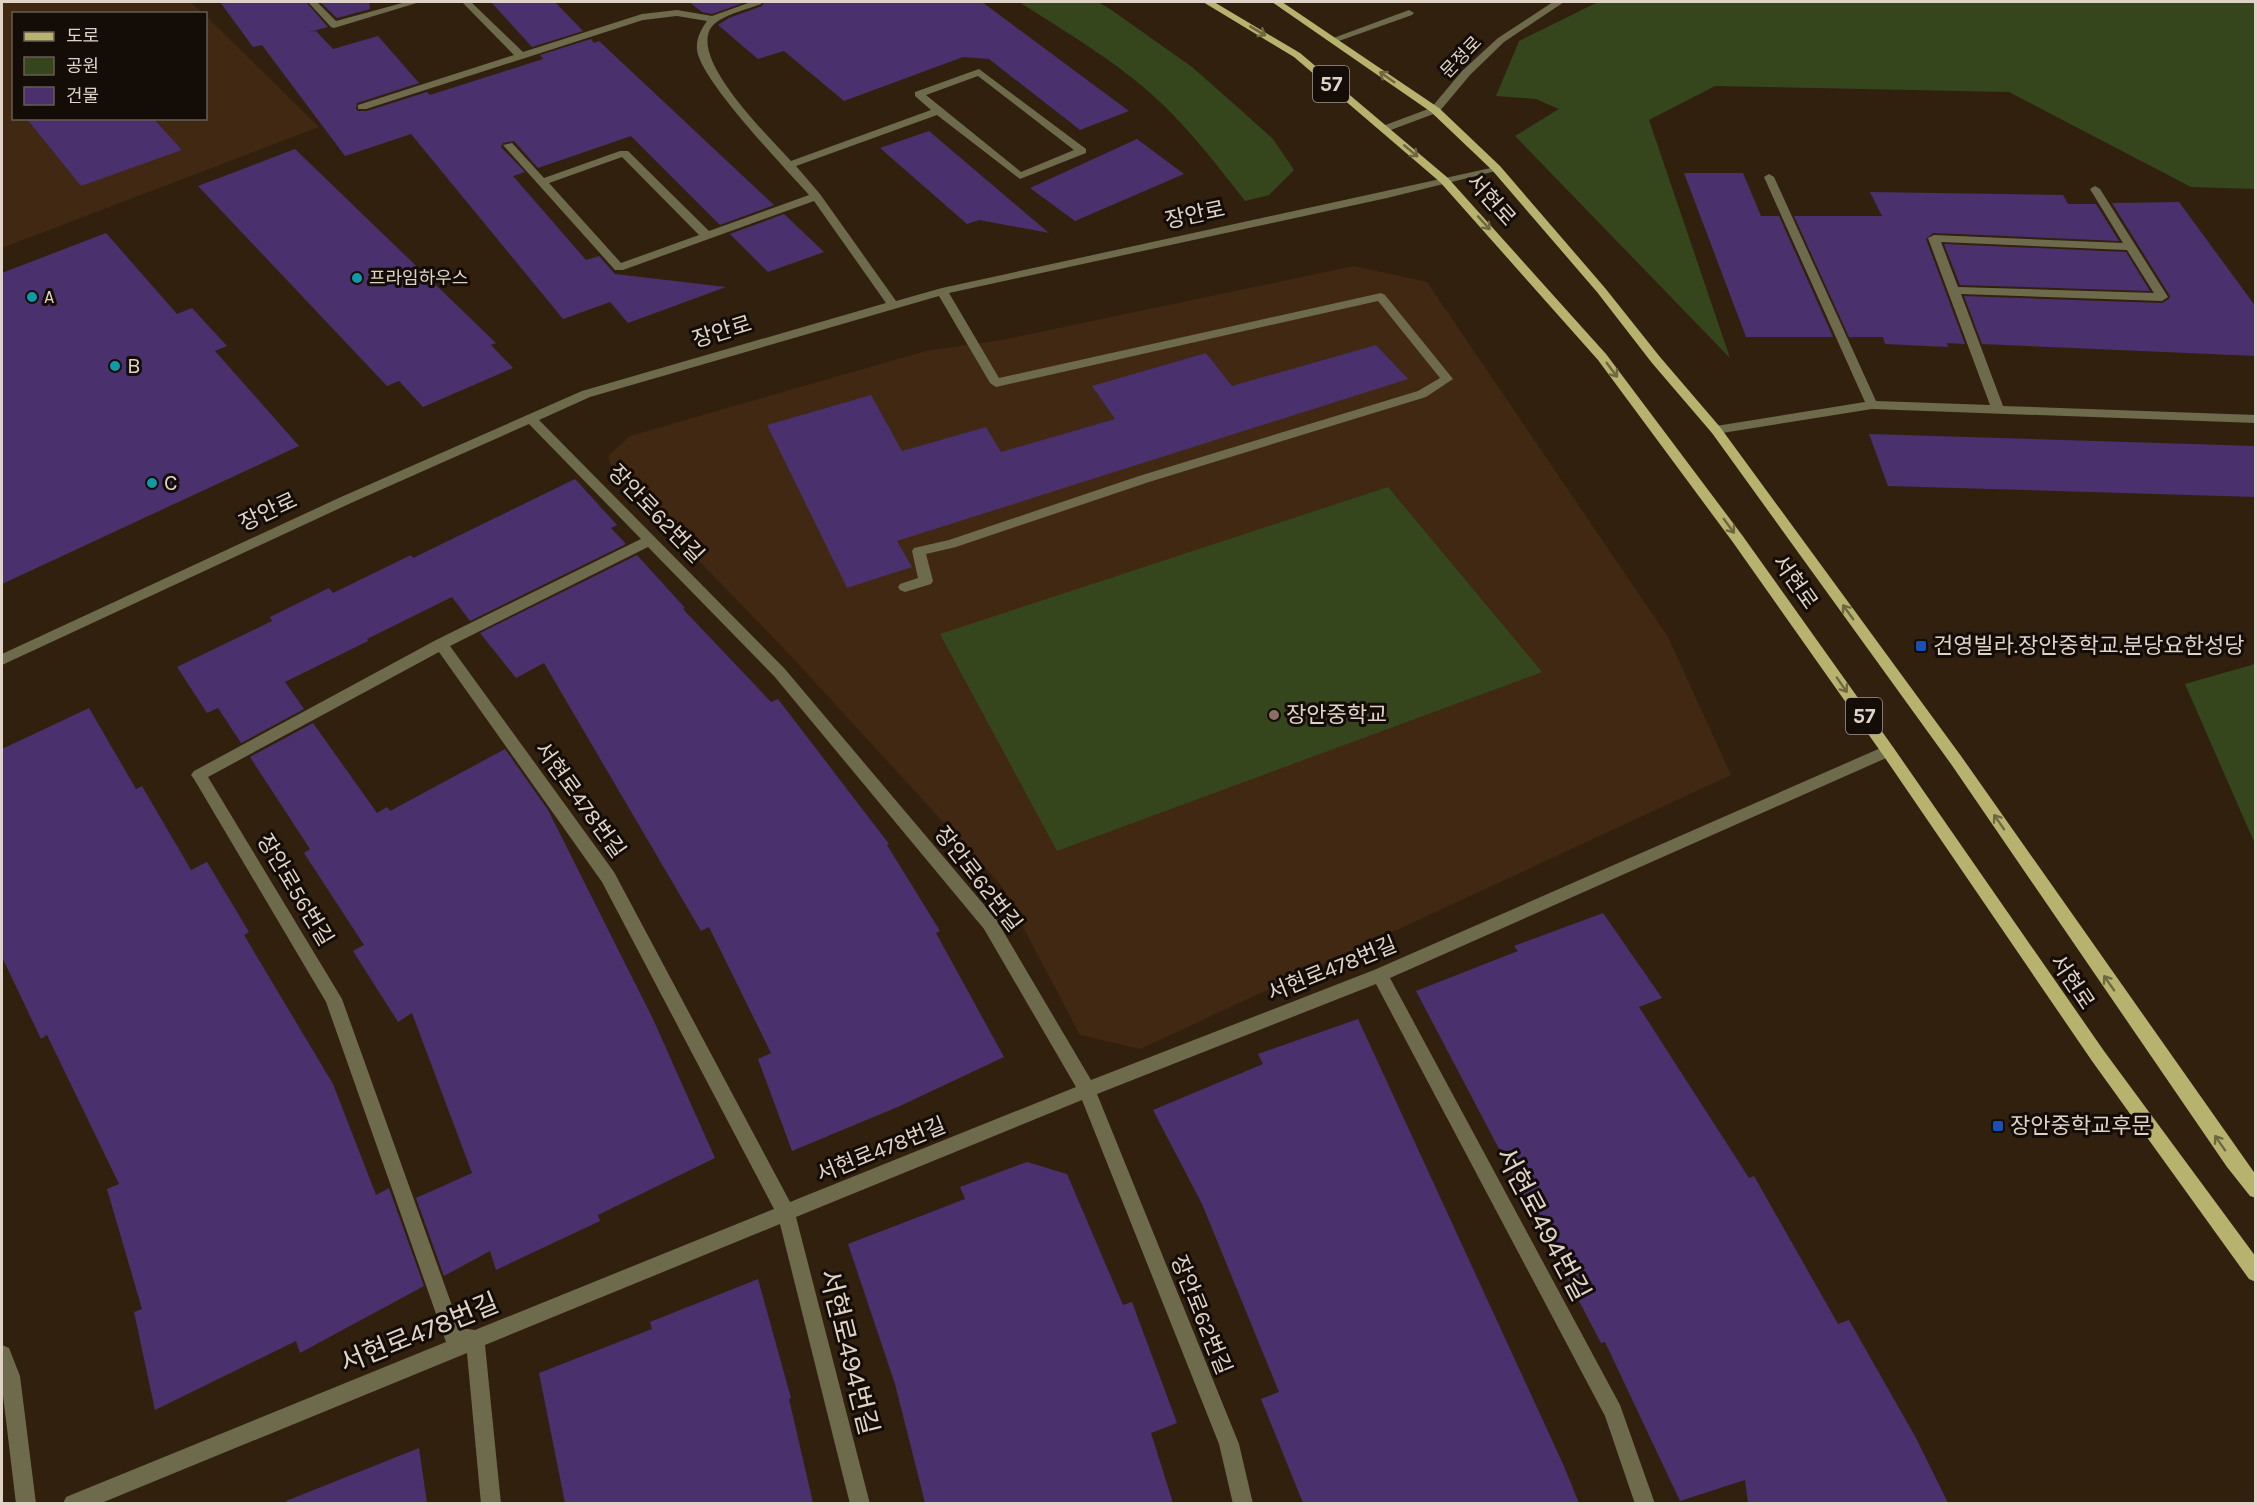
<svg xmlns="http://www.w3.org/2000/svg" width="2257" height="1505" viewBox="0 0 2257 1505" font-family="Karla,'Noto Sans KR',sans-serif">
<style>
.built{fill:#402812}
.green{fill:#35461c}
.building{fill:#4a306c}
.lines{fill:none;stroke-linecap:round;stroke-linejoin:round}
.minor{fill:#6e6b4c;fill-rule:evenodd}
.major{fill:#b8b26f;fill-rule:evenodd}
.oneway{stroke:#6e6740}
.culture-dot{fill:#0f9aa8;stroke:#140c06;stroke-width:2}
.transit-dot{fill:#1a4fb4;stroke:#140c06;stroke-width:2}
.education-dot{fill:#8d6e63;stroke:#140c06;stroke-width:2}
.labels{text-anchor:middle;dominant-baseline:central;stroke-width:6;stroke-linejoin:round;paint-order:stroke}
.far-street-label{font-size:18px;fill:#dfd3c8;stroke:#140c06}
.far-poi-label{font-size:18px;fill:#dfd3c8;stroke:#140c06;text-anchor:start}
.shield{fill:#140c06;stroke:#a2978e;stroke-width:1.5}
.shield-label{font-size:21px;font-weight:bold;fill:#dfd3c8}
.street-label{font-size:22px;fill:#dfd3c8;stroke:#140c06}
.poi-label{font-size:22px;fill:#dfd3c8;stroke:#140c06;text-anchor:start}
.near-street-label{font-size:27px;fill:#dfd3c8;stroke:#140c06}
</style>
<rect width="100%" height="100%" fill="#32200f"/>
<path class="built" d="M2,2H190L203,13L14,14V118H206V16L319,127L2,248Z
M1354,266L1427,282L1668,637L1731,775L1140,1049L1080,1035L1001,885L790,655L613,472L608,456L630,436L926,351L1002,340Z"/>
<path class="green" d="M1019,2H1098L1110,9L1192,67L1234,104L1273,139L1294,170L1269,195L1245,201C1218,166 1190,130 1158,100C1116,61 1066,32 1019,2Z
M1598,2H2255V189L2191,187L2009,92L1715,86L1649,120L1730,358L1515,136L1559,109L1536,99L1496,96L1519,41Z
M1388,487L1542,672L1057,851L940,634Z
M2255,664H2256L2255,844L2185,684Z"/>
<path class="building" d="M220,2H306L328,27L309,32L316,31L333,49L378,36L419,83L357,103L356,109L358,111H367L427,92L430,95L543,59L540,55L591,39L594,43L599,41L774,205L720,225L631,136L538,168L514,141L503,143L501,147L525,172L513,176L586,260L599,256L615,274L726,287L628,323L610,302L563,319L411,134L345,156L262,45L253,47Z
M320,2H369L370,9L337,18Z
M491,2H555L583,31L532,47Z
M689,2H746L712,14L702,12Z
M764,2H982L1129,111L1080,130L989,59L963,57L844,101L784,51L758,59L718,25L729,18L762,6Z
M26,118H153L182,150L81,186Z
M929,131L1049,233L979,220L967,224L880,148Z
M1137,139L1184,174L1075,221L1030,188Z
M295,149L496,343L491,345L513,368L423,407L399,381L387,386L198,186Z
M1684,173H1743L1761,216H1779L1833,337H1746Z
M1870,192L2063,195L2068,204H2096L2119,241L1933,233L1926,239L1965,344L1947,343L1948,347L1885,344L1883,337H1849L1794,216H1882Z
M2179,202L2256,307V356L1982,344L1964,296L2162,303L2169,299L2170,296L2112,203Z
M784,214L824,252L768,272L730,234Z
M106,233L177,314L192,308L227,346L215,351L299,446L2,584V273Z
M1944,244L2126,252L2150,291L1960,285Z
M1376,345L1408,379L897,541L912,567L847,588L767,425L871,395L902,451L986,427L1001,452L1115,419L1092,386L1206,353L1232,386Z
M1869,434L2256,446V497L1888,486Z
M575,479L617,525L611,528L626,544L470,621L452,597L367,639L368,641L285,682L304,709L241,743L218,708L207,713L177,667L272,621L270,617L329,588L333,593L411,555L413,558Z
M637,555L685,608L683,609L771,702L778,699L889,844L887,845L940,931L936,933L1004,1057L900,1106L792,1151L758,1059L771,1053L709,927L701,931L544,663L516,678L480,633Z
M89,708L136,789L142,786L191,870L207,862L249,932L244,935L333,1084L376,1195L389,1188L424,1286L300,1353L296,1341L155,1410L134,1312L142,1309L107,1189L119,1184L47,1035L41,1039L2,957V749Z
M313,723L377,813L387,807L390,811L505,749L548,810L653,1019L715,1158L598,1215L600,1221L496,1270L490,1251L444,1276L416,1198L472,1173L412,1013L398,1022L353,951L364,945L304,853L310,849L250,757Z
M1603,913L1662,998L1639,1007L1749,1178L1754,1176L1838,1324L1849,1320L1916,1438L1948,1503H1748L1745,1480L1680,1501L1605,1342L1601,1343L1416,991L1518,951L1514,946Z
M1358,1019L1563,1464L1579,1503H1303L1261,1399L1279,1392L1202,1204L1153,1110L1263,1064L1258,1054Z
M1027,1162L1067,1174L1123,1305L1132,1302L1177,1423L1151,1433L1173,1503H925L895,1384L848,1244L965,1199L960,1187Z
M758,1279L791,1398L789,1399L813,1503H565L539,1373L652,1329L650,1322Z
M419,1448L427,1503H286V1501Z"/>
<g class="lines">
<path class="minor" d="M308,2H317L336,21L406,2H420L334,28L331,27Z
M462,2H471L523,52L642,14L677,10L712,16L751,2H762L761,4C748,9 730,13 718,21C676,48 771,138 791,161L931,110L915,96V92L979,69L1086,149V153L1020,179L937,115L796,166L820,194L896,301L942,288L1500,166V170L1387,198L949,293L999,378L1381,293L1385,295L1453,379L1426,397L1149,482L956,547L926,554L933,581L931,584L905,592L900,590L898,587L900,584L918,578L912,551L914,548L949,540L1139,476L1418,391L1440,378L1378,301L996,387L990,383L939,296L590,397L539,420L784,668L996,919L1091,1080L1374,970L1883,747H1893L1895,751L1893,755L1390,978L1620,1405L1655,1504H1635L1605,1416L1376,984L1097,1094L1239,1444L1253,1504H1233L1219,1444L1082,1100L796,1217L870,1504H850L780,1224L485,1345L501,1504H481L467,1353L99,1504H63L66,1497L446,1342L326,1002L194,779L191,775L194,771L436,640L641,539L529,424L351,503L2,665V654L341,497L582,391L886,303L814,201L623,270H615L503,145L512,143L544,178L620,151H628L709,231L809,195C785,168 701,81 697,50C696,38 701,30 707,21L677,16L643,20L366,109H358V105L514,55ZM978,76L1074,150L1021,172L926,95ZM622,157L699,235L621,263L549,183ZM648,547L774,676L984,929L1076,1087L790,1202L614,872L450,646ZM439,652L602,882L774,1209L475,1330L460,1328L342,999L208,777Z
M1553,2H1564L1504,42L1470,75L1439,112L1388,131H1380V127L1431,108L1462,71L1498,38Z
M1409,10L1414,13L1412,15L1336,42L1328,40Z
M1769,174L1774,177L1876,401L1990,405L1928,238L1934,235L2123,243L2090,189L2095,186L2100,189L2168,297L2162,301L1961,294L2003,406L2256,415V423L1872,409L1716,434L1712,433L1710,430L1712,427L1716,426L1865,402L1764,177ZM1941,242L2127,250L2154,293L1958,287Z
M2,1345L9,1348L20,1376L36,1504H16L2,1387Z"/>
<path class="major" d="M1203,2H1214L1300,53L1448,178L1606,354L1742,535L1893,747L2104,1051L2256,1257V1282L2249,1279L2092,1061L1883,755L1732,541L1598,360L1440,182L1294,57Z
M1272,2H1282L1439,108L1500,166L1605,288L1660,357L1720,427L1961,756L2256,1175V1198L2250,1196L2227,1167L1951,764L1712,433L1652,363L1597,292L1492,170L1431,112Z"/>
</g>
<defs><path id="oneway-shaft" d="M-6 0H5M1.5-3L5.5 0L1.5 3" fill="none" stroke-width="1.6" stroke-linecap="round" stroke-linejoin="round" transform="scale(1.5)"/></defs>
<g class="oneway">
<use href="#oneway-shaft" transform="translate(1258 31) rotate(31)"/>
<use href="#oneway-shaft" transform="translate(1387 77) rotate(-145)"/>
<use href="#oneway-shaft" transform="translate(1411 151) rotate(40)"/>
<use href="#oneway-shaft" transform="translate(1484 223) rotate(48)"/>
<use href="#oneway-shaft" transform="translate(1612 370) rotate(53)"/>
<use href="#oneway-shaft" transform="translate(1729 526) rotate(54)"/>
<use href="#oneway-shaft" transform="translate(1848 612) rotate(-126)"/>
<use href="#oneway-shaft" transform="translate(1842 685) rotate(55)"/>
<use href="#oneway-shaft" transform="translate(1999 822) rotate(-125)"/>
<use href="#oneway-shaft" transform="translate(2109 983) rotate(-125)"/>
<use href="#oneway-shaft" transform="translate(2220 1143) rotate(-125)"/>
</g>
<g class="culture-dot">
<circle cx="357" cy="278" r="6"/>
<circle cx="32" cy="297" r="6"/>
<circle cx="115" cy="366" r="6"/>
<circle cx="152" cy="483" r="6"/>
</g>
<g class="transit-dot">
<rect x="1915" y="640" width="12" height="12" rx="3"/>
<rect x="1992" y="1120" width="12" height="12" rx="3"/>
</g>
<circle class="education-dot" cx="1274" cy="715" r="6"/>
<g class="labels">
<g class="far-street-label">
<text transform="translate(1461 57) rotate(-46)">문정로</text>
</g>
<g class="far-poi-label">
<text x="369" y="278">프라임하우스</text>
<text x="44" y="297">A</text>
</g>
<g class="shield">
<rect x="1313" y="66" width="36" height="36" rx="4.5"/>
<rect x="1846" y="698" width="36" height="36" rx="4.5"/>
</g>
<g class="shield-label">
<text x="1331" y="84">57</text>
<text x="1864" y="716">57</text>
</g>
<g class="street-label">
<text transform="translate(1491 200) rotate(48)">서현로</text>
<text transform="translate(1195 215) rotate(-12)">장안로</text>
<text transform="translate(722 332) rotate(-17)">장안로</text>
<text transform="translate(268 512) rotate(-25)">장안로</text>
<text transform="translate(656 514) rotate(46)">장안로62번길</text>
<text transform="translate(1795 582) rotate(55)">서현로</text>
<text transform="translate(580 800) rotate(54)">서현로478번길</text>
<text transform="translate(978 879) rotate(52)">장안로62번길</text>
<text transform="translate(295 890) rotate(59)">장안로56번길</text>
<text transform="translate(1332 969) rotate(-22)">서현로478번길</text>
<text transform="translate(2072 982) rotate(56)">서현로</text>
<text transform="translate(881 1150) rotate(-22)">서현로478번길</text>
<text transform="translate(1201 1315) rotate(68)">장안로62번길</text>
</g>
<g class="poi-label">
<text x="127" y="366">B</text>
<text x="164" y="483">C</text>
<text x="1933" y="646">건영빌라.장안중학교.분당요한성당</text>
<text x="1286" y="715">장안중학교</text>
<text x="2010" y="1126">장안중학교후문</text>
</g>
<g class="near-street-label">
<text transform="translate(1543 1224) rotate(62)">서현로494번길</text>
<text transform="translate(419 1333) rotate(-22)">서현로478번길</text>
<text transform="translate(849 1352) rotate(76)">서현로494번길</text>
</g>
</g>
<rect width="2257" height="1505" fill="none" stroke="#dfd3c8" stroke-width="6"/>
<rect x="12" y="12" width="195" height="108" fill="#140c06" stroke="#655c54" stroke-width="1.5"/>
<rect x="24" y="32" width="30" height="9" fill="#b8b26f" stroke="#655c54" stroke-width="1.5"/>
<text x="66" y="42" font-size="18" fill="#dfd3c8">도로</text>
<rect x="24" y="57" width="30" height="18" fill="#35461c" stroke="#655c54" stroke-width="1.5"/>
<text x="66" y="72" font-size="18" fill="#dfd3c8">공원</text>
<rect x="24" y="87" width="30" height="18" fill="#4a306c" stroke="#655c54" stroke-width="1.5"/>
<text x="66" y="102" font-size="18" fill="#dfd3c8">건물</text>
</svg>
